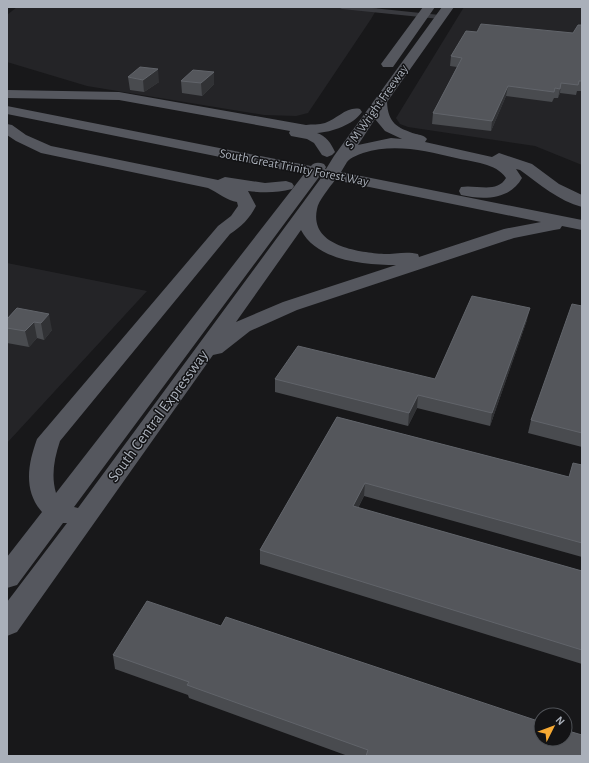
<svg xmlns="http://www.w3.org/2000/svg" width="589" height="763" viewBox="0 0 589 763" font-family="'Alegreya Sans',sans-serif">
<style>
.built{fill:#242427}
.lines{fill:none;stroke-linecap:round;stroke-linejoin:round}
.street{fill:#393a3f;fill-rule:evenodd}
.primary{fill:#55575e;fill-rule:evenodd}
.wall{fill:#494b4f}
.shaded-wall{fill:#313235}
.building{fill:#54565b;stroke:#61646a}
.labels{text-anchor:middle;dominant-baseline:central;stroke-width:3;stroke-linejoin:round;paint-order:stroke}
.far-street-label{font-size:13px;fill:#aab0ba;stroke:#131315}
.street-label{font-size:16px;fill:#aab0ba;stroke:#131315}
</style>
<rect width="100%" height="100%" fill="#18181a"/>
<path class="built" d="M17,7H378L371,19L308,113L296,116L264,115L87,86L7,62V15Z
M464,7H582V165L535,146L408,127L400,124L396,118Z
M7,263L147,291L7,443Z"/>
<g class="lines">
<path class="street" d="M338,7H363L440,15L444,17L440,19L342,9Z"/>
<path class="primary" d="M423,7H435L393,67H383L381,64Z
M442,7H454L387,102C388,123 397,128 416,134C420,135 424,135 427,139L425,142L492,157L499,153L532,164L559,184L582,195V207C559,201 539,184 520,170L516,169L522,178C510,200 483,200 461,195L459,191L461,187C475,184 497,194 506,178C496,163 473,162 456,158C425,151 395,143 363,153C358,155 351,157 347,162C345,165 343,169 341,172L582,220V230L562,226L560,229L554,230L514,238L297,310L250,331L222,353L213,355L17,632L7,636V602L67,523H63L17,585L7,588V557L42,512C23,490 28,464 37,439L218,226L231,216L238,206L237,202C228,201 217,192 208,188L41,153L16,141L7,135V124L12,125L26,135L51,146L218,180L225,177L265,183L286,181L292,183L294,186L292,189C277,193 263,193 248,191L256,206C250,218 241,227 230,234L60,441C54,459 51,476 56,493L304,174L7,114V106L311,166C314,162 319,162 324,164L326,167L325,169H326L334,156ZM375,119L385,131L402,139L391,138L358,145ZM319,177L321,178L302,204L78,508L74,507ZM335,180L541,222L504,229L419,257L418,254C407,251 395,254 384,254C358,252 309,246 317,209C318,201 330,187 335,180ZM301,230C317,261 365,265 396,265L283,302L236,322Z
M7,90L119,92L306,125C312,124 319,125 325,123C337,119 347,106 360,109L362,112C353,125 332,132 317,133C326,136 331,143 335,152L332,155L327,157L322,155L314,143L307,139L291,136L289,133L290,131L119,100L7,98Z"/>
</g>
<path class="wall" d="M582,25V91H577L576,95L560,93L558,98H554L552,102L506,96L491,131L432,124L433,113L457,67L450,66L451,56L477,32L573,33Z
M214,72V84L202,96L182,93L181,81Z
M128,77L159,82L144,92L130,90Z
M582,306V447L528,433L531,420Z
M17,308L52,330L44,340L37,338L29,347L7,343V319Z
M527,320L490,426L417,408L408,426L275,392V379H435Z
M337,417L569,477L582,465V557L364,496L358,508L582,571V664L260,564V550Z
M113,655L582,756H348L189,698L188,695L115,669Z"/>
<path class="shaded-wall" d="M158,69L159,82L144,92L143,80Z
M214,72V84L202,96L201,83Z
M561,83L560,93L558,98L560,89Z
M508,86L506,96L491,131L492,121Z
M530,308L527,320L490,426L492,413Z
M49,314L52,330L44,340L41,323Z
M34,322L37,338L29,347L25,331Z
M418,395L417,408L408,426L409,413Z
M365,483L364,496L352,519L353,506Z"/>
<path class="building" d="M481,24L573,33L578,25H582V81H579L578,85L561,83L560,89L555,88L554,92L508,86L492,121L433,113L462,58L451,56L466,31L477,32Z
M140,67L158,69L143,80L128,77Z
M193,70L214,72L201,83L181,81Z
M472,296L530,308L492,413L418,395L409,413L275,379L298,346L435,379Z
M572,304L582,306V433L531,420Z
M17,308L49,314L41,323L34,322L25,331L7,328V319Z
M337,417L569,477L573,463L582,465V543L365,483L353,506L582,571V650L260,550Z
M147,601L221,626L226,617L541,722V739H565V730L582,735V756H366L368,750L187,685L189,682L113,655Z"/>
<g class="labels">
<g class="far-street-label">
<text transform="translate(377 107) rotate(-55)">S M Wright Freeway</text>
<text transform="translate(294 168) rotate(11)">South Great Trinity Forest Way</text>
</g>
<g class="street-label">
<text transform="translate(158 416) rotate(-54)">South Central Expressway</text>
</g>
</g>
<rect width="589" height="763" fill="none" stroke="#aab0ba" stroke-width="16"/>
<g transform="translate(553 727) rotate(48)"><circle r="19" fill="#131315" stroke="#4f5257"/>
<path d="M0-3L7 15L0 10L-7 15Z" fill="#f7aa33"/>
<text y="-6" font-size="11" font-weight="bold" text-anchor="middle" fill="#aab0ba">N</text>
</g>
</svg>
